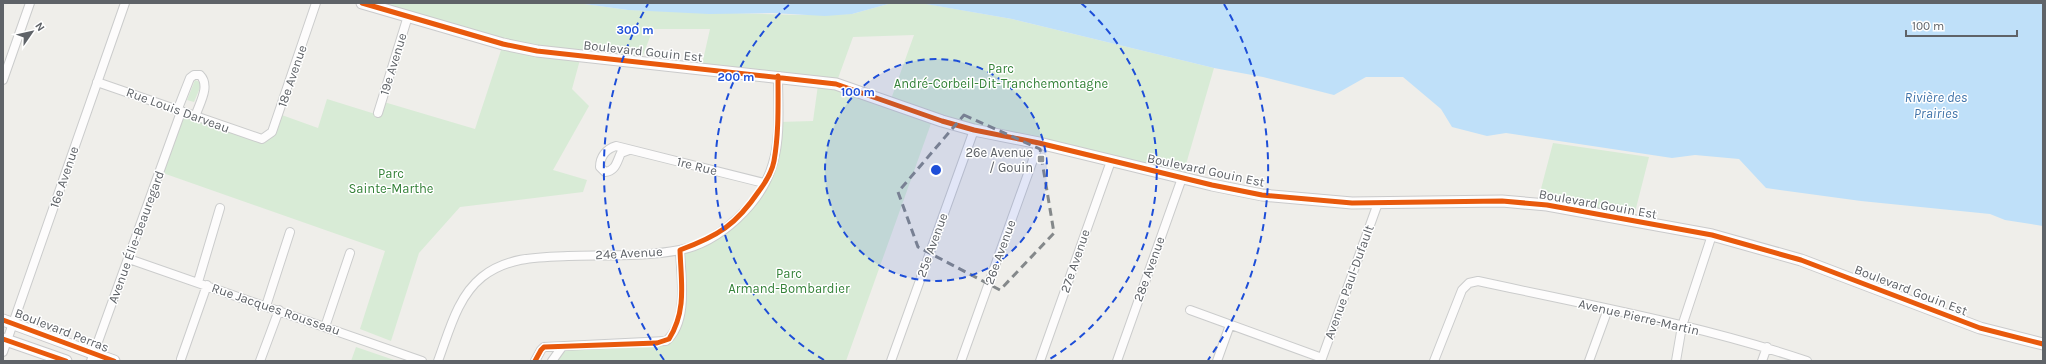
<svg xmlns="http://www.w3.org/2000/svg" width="2046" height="364" viewBox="0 0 2046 364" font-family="Karla,sans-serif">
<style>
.green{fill:#d8ebd6;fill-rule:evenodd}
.water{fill:#bfe0f9}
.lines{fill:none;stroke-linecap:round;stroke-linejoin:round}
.street-casing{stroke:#cbcccc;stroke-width:10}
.secondary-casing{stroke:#cacacb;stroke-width:13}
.street{stroke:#fdfcfc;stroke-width:8}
.secondary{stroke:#fdfcfc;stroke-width:11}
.cycleway-casing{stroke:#fff;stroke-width:8}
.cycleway{stroke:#e8590c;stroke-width:5}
.marked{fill:none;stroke:#84888a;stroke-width:3;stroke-dasharray:8 5;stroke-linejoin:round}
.ring{fill:none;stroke:#1d4ed8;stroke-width:2;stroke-dasharray:7 5}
.poi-dot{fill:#919496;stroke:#fff;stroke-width:1.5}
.labels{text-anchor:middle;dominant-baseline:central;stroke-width:3;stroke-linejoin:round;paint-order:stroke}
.street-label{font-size:13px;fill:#5f6368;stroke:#fff}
.park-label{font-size:13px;fill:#348238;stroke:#fff}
.poi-label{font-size:13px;fill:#5f6368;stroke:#fff;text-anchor:end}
.water-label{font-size:14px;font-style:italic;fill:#4174aa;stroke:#fff}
.centre{fill:#1d4ed8;stroke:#fff;stroke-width:2}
.ring-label{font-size:12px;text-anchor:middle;font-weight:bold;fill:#1d4ed8;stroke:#fff;stroke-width:3;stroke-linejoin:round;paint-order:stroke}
</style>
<rect width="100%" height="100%" fill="#efeeea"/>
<path class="green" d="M364,3H577L628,10L799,15L852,14L892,3H921L1012,19L1214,68L1182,178L933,118L846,361H552L562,347L666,341L678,321L680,250L701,242L745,212L774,163L778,122L813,121L818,85L701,69L710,29H653L640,63L581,56L572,89L589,106L553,170L587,180L583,192L460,207L419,253L391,341L360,329L385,251L160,172L181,112L262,139L279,114L318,128L327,99L372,113L378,112L384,102L475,129L503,44ZM914,35L890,102L836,84L853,37Z
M195,80L202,83L194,102L187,100Z
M1553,143L1649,157L1633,220L1537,204Z
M356,347L397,361H351Z"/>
<path class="water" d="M577,3H892L852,14L825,16L772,13L709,14L628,10Z
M920,3H2043V226L2005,220L1990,214L1861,201L1766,188L1739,159L1695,155L1672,158L1506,133L1487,136L1452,127L1441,109L1403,77H1366L1334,95L1263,77L1214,68L1012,19Z"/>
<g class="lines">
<defs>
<path id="street" d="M3,80L30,3
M97,82L262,139L272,132L316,3
M177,111L190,78L194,75H200C211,86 199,104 195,117
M378,113L408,16
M629,150L621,153C617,161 616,171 605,172L600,167C600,157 606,149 616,146L764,183
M129,259L422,361
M198,282L220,208
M266,306L290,232
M1190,310L1322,358
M325,327L350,253
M3,352L125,3
M181,359L207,285
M91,361L181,112
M260,361L279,310
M438,361C449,332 457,297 482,277C507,257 538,257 568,256C605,255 644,257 680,250C720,242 762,203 773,163C781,137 778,103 778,76
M535,361L541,350L544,347L666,341C689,322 681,277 680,250
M552,361L562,347
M891,361L974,130
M961,361L1039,143
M1040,361L1111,161
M1117,361L1182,178
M1217,361L1230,325
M1321,361L1378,203
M1434,361L1462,290L1469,283L1478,281C1588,305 1700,325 1807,361
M1589,361L1608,309
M1676,361L1682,326L1712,235
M1762,361L1767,347"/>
<path id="secondary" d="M362,3L503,44L537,51L836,84L942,121L974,130L1039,143L1212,185L1262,195L1352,203L1502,201L1547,205L1712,235L1801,260L1980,328L2043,344
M3,320L114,361
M3,339L66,361"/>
</defs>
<use href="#street" class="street-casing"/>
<use href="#secondary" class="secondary-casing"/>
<use href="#street" class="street"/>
<use href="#secondary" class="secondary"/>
<defs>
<path id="cycleway" d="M362,3L503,44L537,51L836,84L942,121L974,130L1039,143L1212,185L1262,195L1352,203L1502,201L1547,205L1712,235L1801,260L1980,328L2043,344
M3,320L114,361
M3,339L66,361
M535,361L541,350L544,347L657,343L669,339C687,310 681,282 680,250C718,236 736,225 759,191C765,183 772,172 774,161C779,133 778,105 778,76"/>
</defs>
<use href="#cycleway" class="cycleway-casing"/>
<use href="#cycleway" class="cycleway"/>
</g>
<path class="marked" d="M964,115L1040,149L1054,233L1000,290L918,247L898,192Z"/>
<circle cx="936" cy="170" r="111" fill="#1d4ed8" fill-opacity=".12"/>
<g class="ring">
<circle cx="936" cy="170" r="111"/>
<path d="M824 360A221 221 0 0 1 791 3M1081 3A221 221 0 0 1 1048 360"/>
<path d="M664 360A332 332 0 0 1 648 4M1224 4A332 332 0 0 1 1208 360"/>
</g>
<rect class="poi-dot" x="1037" y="155" width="8" height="8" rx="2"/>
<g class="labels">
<g class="street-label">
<text transform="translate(643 51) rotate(6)">Boulevard Gouin Est</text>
<text transform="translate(393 64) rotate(-73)">19e Avenue</text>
<text transform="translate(292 76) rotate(-71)">18e Avenue</text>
<text transform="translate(178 110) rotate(20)">Rue Louis Darveau</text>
<text transform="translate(697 166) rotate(14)">1re Rue</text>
<text transform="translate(1206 170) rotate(12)">Boulevard Gouin Est</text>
<text transform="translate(64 177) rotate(-71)">16e Avenue</text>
<text transform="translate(1598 204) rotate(10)">Boulevard Gouin Est</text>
<text transform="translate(136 237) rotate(-70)">Avenue Élie-Beauregard</text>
<text transform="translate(932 245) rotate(-70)">25e Avenue</text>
<text transform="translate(1000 252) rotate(-70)">26e Avenue</text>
<text transform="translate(629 253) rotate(-3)">24e Avenue</text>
<text transform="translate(1075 261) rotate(-71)">27e Avenue</text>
<text transform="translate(1149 269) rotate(-70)">28e Avenue</text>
<text transform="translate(1349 282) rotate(-70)">Avenue Paul-Dufault</text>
<text transform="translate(1911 290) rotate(21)">Boulevard Gouin Est</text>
<text transform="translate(276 309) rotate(19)">Rue Jacques Rousseau</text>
<text transform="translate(1639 317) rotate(13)">Avenue Pierre-Martin</text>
<text transform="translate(62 330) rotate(21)">Boulevard Perras</text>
</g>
<g class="park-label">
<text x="1001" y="68">Parc<tspan x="1001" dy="15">André-Corbeil-Dit-Tranchemontagne</tspan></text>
<text x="391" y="173">Parc<tspan x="391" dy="15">Sainte-Marthe</tspan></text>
<text x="789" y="273">Parc<tspan x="789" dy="15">Armand-Bombardier</tspan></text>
</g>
<g class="poi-label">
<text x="1033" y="152">26e Avenue<tspan x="1033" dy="15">/ Gouin</tspan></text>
</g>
<g class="water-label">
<text x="1936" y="97">Rivière des<tspan x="1936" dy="16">Prairies</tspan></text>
</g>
</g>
<circle cx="936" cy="170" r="6" class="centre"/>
<g class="ring-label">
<text x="635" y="34">300 m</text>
<text x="736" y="81">200 m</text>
<text x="858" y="96">100 m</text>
</g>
<rect width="2046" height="364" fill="none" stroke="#5f6368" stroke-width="8"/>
<g transform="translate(32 32) rotate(56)" stroke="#ffffff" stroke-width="3" paint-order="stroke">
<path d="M0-3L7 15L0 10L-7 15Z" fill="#5f6368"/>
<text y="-6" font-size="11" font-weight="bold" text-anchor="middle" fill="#5f6368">N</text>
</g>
<path d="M1906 30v6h111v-6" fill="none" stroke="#5f6368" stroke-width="2"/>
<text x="1912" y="30" font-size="12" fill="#5f6368" stroke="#ffffff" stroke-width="3" paint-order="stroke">100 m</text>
</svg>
